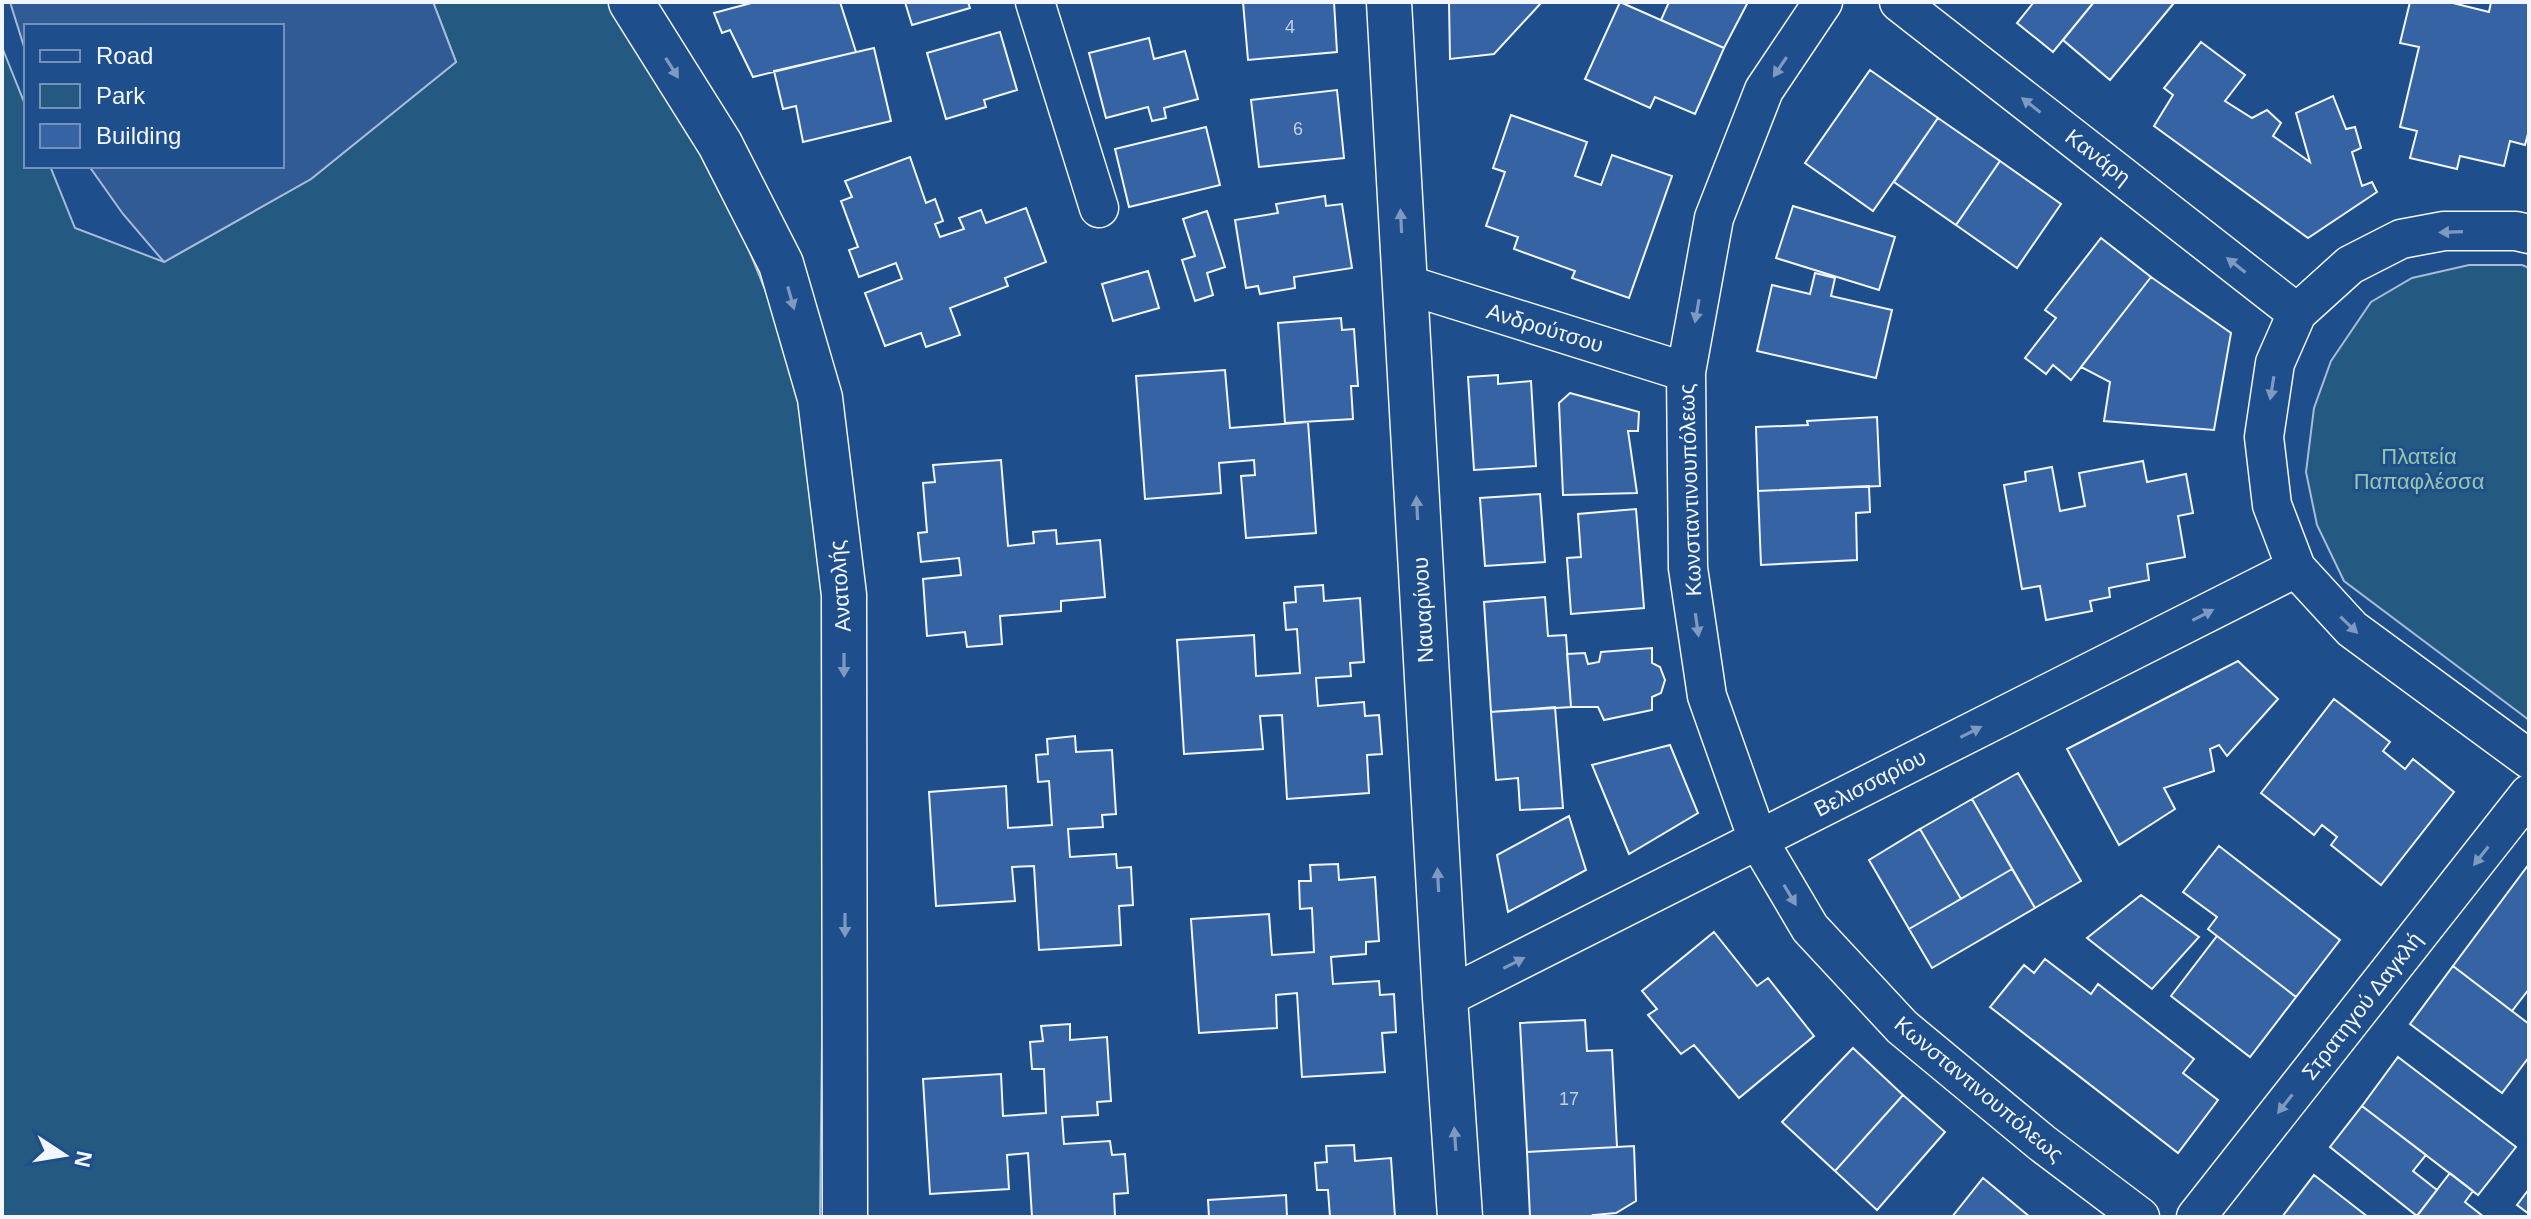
<svg xmlns="http://www.w3.org/2000/svg" width="2531" height="1219" viewBox="0 0 2531 1219" font-family="Arial,sans-serif">
<style>
.green{fill:#245a82;stroke:#a8bbd7;stroke-width:2}
.parking{fill:#305b95;stroke:#a8bbd7;stroke-width:2}
.building{fill:#3563a3;stroke:#f2f6ff;stroke-width:2}
.lines{fill:none;stroke-linecap:round;stroke-linejoin:round}
.minor-casing{stroke:#f2f6ff;stroke-width:41}
.tertiary-casing{stroke:#f2f6ff;stroke-width:47}
.minor{stroke:#1f4e8c;stroke-width:38}
.tertiary{stroke:#1f4e8c;stroke-width:44}
.oneway{fill:#7e9ac0}
.labels{text-anchor:middle;dominant-baseline:central;stroke-width:6;stroke-linejoin:round;paint-order:stroke}
.number-label{font-size:18px;fill:#c3d1e8}
.street-label{font-size:22px;fill:#f2f6ff;stroke:#1f4e8c}
.park-label{font-size:22px;fill:#97c8a6;stroke:#1f4e8c}
</style>
<rect width="100%" height="100%" fill="#1f4e8c"/>
<path class="green" d="M433,2H608L705,143L798,370L827,599L820,1217H2V47L26,107V166H50L75,228L164,262L311,179L456,62Z
M2469,265H2522L2529,268V720L2344,581L2317,525L2306,472L2314,408L2331,361L2371,302L2412,278Z"/>
<path class="parking" d="M10,2H433L456,62L311,179L164,262L123,214L89,166H282V26H26V53Z"/>
<path class="building" d="M755,2H840L856,52L753,77L730,30L722,33L714,13Z
M905,2H968L970,8L912,25Z
M1243,2H1334L1337,52L1248,60Z
M1449,2H1542L1494,54L1450,59Z
M1620,2L1724,48L1695,114L1655,97L1650,108L1585,79Z
M1669,2L1679,3L1748,2L1724,48L1661,20Z
M2034,2H2094L2053,52L2017,23Z
M2094,2H2172L2174,3L2110,80L2063,40Z
M2410,2H2449L2489,12L2491,2H2529V130L2525,145L2510,141L2504,166L2460,156L2457,169L2410,158L2417,131L2400,127L2419,47L2400,43Z
M1000,32L1017,90L984,100L986,107L946,119L927,53Z
M1149,38L1154,59L1185,51L1198,99L1164,108L1166,118L1152,121L1148,107L1106,118L1089,53Z
M2201,42L2245,75L2225,101L2252,118L2267,110L2281,123L2273,136L2310,162L2296,113L2333,96L2346,129L2355,127L2361,148L2352,152L2362,186L2372,182L2377,192L2308,238L2154,126L2173,95L2164,88Z
M874,48L891,121L803,142L796,106L783,109L774,71Z
M1870,70L1938,118L1873,211L1805,163Z
M1337,90L1344,158L1259,167L1251,100Z
M1511,115L1587,142L1575,176L1601,185L1612,155L1672,176L1629,298L1572,278L1575,271L1514,249L1518,237L1486,226L1505,172L1493,168Z
M1938,118L2000,161L1956,225L1894,182Z
M1206,127L1220,185L1129,207L1115,149Z
M910,157L926,203L935,199L943,221L935,224L940,237L964,229L959,218L981,210L986,223L1026,208L1046,262L1005,278L1008,286L950,308L960,335L926,347L921,333L885,346L865,293L902,279L896,263L859,277L849,250L858,247L841,201L852,197L845,181Z
M2000,161L2061,204L2017,268L1956,225Z
M1325,196L1326,206L1342,204L1352,268L1294,277L1295,288L1260,294L1258,286L1246,288L1235,220L1278,213L1276,204Z
M1793,206L1895,237L1879,290L1776,258Z
M1207,211L1225,267L1207,273L1213,295L1195,301L1182,260L1195,256L1183,219Z
M2101,238L2151,277L2071,380L2053,365L2046,374L2025,358L2056,318L2045,310Z
M1148,271L1159,308L1113,321L1102,284Z
M1815,273L1835,278L1831,296L1892,310L1876,378L1757,351L1772,285L1810,294Z
M2151,277L2231,333L2214,430L2104,421L2110,382L2081,367Z
M1341,318L1342,330L1354,329L1358,386H1351L1353,419L1285,423L1278,323Z
M1225,370L1230,428L1308,422L1316,533L1246,538L1241,476L1255,475L1254,460L1219,463L1221,493L1145,499L1136,376Z
M1498,375V384L1531,381L1536,466L1474,470L1468,377Z
M1570,393L1639,412L1638,431H1628L1637,493L1563,495L1559,403Z
M1877,417L1880,486L1758,491L1756,427L1808,425L1807,421Z
M1001,460L1008,546L1034,543L1033,532L1056,530L1057,544L1100,540L1105,597L1061,601V611L1000,616L1002,644L967,647L965,632L927,636L923,579L961,575L959,558L921,562L918,533L927,532L923,483L935,482L933,465Z
M2143,461L2147,482L2186,474L2193,513L2178,516L2185,557L2147,564L2149,580L2109,588L2110,597L2090,601L2092,611L2046,620L2040,586L2022,589L2004,485L2026,481L2025,472L2052,467L2060,511L2085,506L2079,473Z
M1869,486L1870,512L1856,513L1857,560L1761,565L1758,491Z
M1540,494L1545,562L1485,566L1480,498Z
M1636,509L1644,608L1571,614L1567,558L1581,557L1578,514Z
M1323,585L1324,601L1360,598L1364,662L1350,663L1351,676L1316,678L1318,706L1364,702L1365,716L1379,715L1382,754L1367,755L1369,793L1287,799L1282,715L1260,716L1263,749L1184,754L1177,640L1254,635L1256,676L1300,673L1297,629L1286,630L1284,603L1296,602L1295,587Z
M1545,597L1548,636L1566,635L1571,707L1491,712L1484,602Z
M1652,648V663L1660,667L1665,680L1661,693L1652,697V710L1604,720L1598,707H1571L1567,654L1585,653L1588,664L1599,662L1601,652Z
M2238,661L2278,699L2227,756L2219,745L2210,749L2214,771L2164,788L2175,809L2119,845L2067,749Z
M2334,699L2390,742L2383,751L2405,769L2413,759L2454,792L2381,885L2331,845L2337,837L2322,825L2314,835L2261,793Z
M1555,707L1563,808L1520,810L1518,778L1496,780L1491,712Z
M1075,736L1076,752L1112,750L1116,814L1102,815L1103,827L1068,829L1070,857L1116,854L1117,868L1131,867L1133,905L1119,906L1121,945L1039,950L1034,866L1012,867L1015,901L936,906L929,792L1006,786L1008,828L1052,825L1049,781L1038,782L1036,755L1048,754L1047,739Z
M1670,745L1698,813L1629,854L1592,765Z
M2018,773L2081,881L2035,908L1972,799Z
M1972,799L2012,869L1961,899L1920,829Z
M1569,816L1586,870L1508,912L1497,855Z
M1920,829L1961,899L1909,929L1869,860Z
M2219,846L2340,940L2296,997L2208,929L2217,917L2183,892Z
M1338,864L1339,880L1375,877L1379,941L1366,942V954L1331,957L1333,984L1379,981L1380,995L1394,994L1396,1032L1382,1033L1385,1072L1302,1077L1297,993L1276,995L1277,1028L1199,1033L1191,919L1269,914L1272,955L1314,952L1312,908L1300,909L1299,881H1311L1310,865Z
M2529,864V989L2512,1011L2453,966Z
M2012,869L2035,908L1932,968L1909,929Z
M2141,895L2199,937L2152,989L2087,938Z
M1714,932L1757,986L1768,978L1814,1036L1739,1098L1694,1045L1681,1054L1648,1015L1657,1009L1642,991Z
M2217,936L2296,997L2250,1057L2171,996Z
M2045,959L2091,994L2098,984L2194,1059L2183,1073L2218,1100L2178,1153L1990,1007L2024,965L2034,973Z
M2453,966L2529,1024V1057L2502,1093L2410,1024Z
M1585,1020L1587,1051L1612,1050L1617,1147L1527,1152L1520,1023Z
M1070,1024V1040L1107,1037L1111,1101L1097,1102L1098,1115L1062,1117L1064,1144L1110,1141L1112,1155L1125,1154L1128,1193L1114,1194L1115,1217H1032L1028,1153L1007,1155L1009,1189L930,1194L923,1079L1001,1074L1003,1116L1046,1113L1044,1069H1032L1030,1042L1043,1041L1041,1026Z
M1853,1048L1903,1095L1835,1171L1782,1122Z
M2398,1057L2516,1147L2478,1195L2362,1106Z
M1903,1095L1945,1132L1877,1210L1835,1171Z
M2362,1106L2426,1155L2413,1171L2437,1190L2417,1216L2330,1147Z
M1354,1145L1355,1161L1391,1158L1395,1217H1330L1328,1190H1317L1315,1163L1327,1162L1326,1146Z
M1634,1146L1636,1201L1616,1213L1593,1215L1594,1217H1530L1527,1152Z
M2450,1173L2473,1191L2465,1202L2484,1217H2416Z
M2314,1175L2368,1217H2282Z
M1983,1178L2030,1217H1952Z
M2529,1189V1214L2517,1205Z
M1286,1195L1287,1217H1209L1208,1200Z"/>
<g class="lines">
<defs>
<path id="minor" d="M1035,2L1099,208
M1823,2L1764,90L1714,218L1686,372L1688,568L1707,696L1758,840L1810,928L1902,1027L2042,1143L2140,1217
M1899,2L2297,313
M2529,234L2516,231H2444L2401,239L2350,265L2297,313L2275,363L2264,437L2272,505L2296,568L2352,629L2529,759
M1405,284L1686,372
M1445,998L2296,568
M2196,1217L2529,794"/>
<path id="tertiary" d="M631,2L720,144L781,264L820,398L844,595L845,1217
M1389,2L1445,998L1460,1217"/>
</defs>
<use href="#minor" class="minor-casing"/>
<use href="#tertiary" class="tertiary-casing"/>
<use href="#minor" class="minor"/>
<use href="#tertiary" class="tertiary"/>
</g>
<defs><path id="oneway-solid" d="M-6-.8H1V-3.2L6.5 0L1 3.2V.8H-6Z" transform="scale(2)"/></defs>
<g class="oneway">
<use href="#oneway-solid" transform="translate(1780 67) rotate(124)"/>
<use href="#oneway-solid" transform="translate(672 68) rotate(58)"/>
<use href="#oneway-solid" transform="translate(2031 105) rotate(-142)"/>
<use href="#oneway-solid" transform="translate(1401 221) rotate(-93)"/>
<use href="#oneway-solid" transform="translate(2451 232) rotate(178)"/>
<use href="#oneway-solid" transform="translate(2236 265) rotate(-142)"/>
<use href="#oneway-solid" transform="translate(791 298) rotate(74)"/>
<use href="#oneway-solid" transform="translate(1697 311) rotate(100)"/>
<use href="#oneway-solid" transform="translate(2272 388) rotate(99)"/>
<use href="#oneway-solid" transform="translate(1417 508) rotate(-93)"/>
<use href="#oneway-solid" transform="translate(2203 615) rotate(-27)"/>
<use href="#oneway-solid" transform="translate(1697 625) rotate(82)"/>
<use href="#oneway-solid" transform="translate(2349 625) rotate(44)"/>
<use href="#oneway-solid" transform="translate(844 665) rotate(90)"/>
<use href="#oneway-solid" transform="translate(1971 732) rotate(-27)"/>
<use href="#oneway-solid" transform="translate(2481 856) rotate(128)"/>
<use href="#oneway-solid" transform="translate(1438 880) rotate(-93)"/>
<use href="#oneway-solid" transform="translate(1790 895) rotate(59)"/>
<use href="#oneway-solid" transform="translate(845 925) rotate(90)"/>
<use href="#oneway-solid" transform="translate(1514 963) rotate(-27)"/>
<use href="#oneway-solid" transform="translate(2285 1104) rotate(128)"/>
<use href="#oneway-solid" transform="translate(1455 1139) rotate(-94)"/>
</g>
<g class="labels">
<g class="number-label">
<text x="1290" y="27">4</text>
<text x="1298" y="129">6</text>
<text x="1569" y="1099">17</text>
</g>
<g class="street-label">
<text transform="translate(2098 157) rotate(38)">Κανάρη</text>
<text transform="translate(1545 328) rotate(17)">Ανδρούτσου</text>
<text transform="translate(1690 490) rotate(-92)">Κωνσταντινουπόλεως</text>
<text transform="translate(840 586) rotate(-94)">Ανατολής</text>
<text transform="translate(1423 610) rotate(-93)">Ναυαρίνου</text>
<text transform="translate(1870 783) rotate(-27)">Βελισσαρίου</text>
<text transform="translate(2362 1006) rotate(-52)">Στρατηγού Δαγκλή</text>
<text transform="translate(1979 1089) rotate(40)">Κωνσταντινουπόλεως</text>
</g>
<g class="park-label">
<text x="2419" y="456">Πλατεία<tspan x="2419" dy="25">Παπαφλέσσα</tspan></text>
</g>
</g>
<rect width="2531" height="1219" fill="none" stroke="#f2f6ff" stroke-width="8"/>
<rect x="24" y="24" width="260" height="144" fill="#1f4e8c" stroke="#7391ba" stroke-width="2"/>
<rect x="40" y="50" width="40" height="12" fill="#1f4e8c" stroke="#7391ba" stroke-width="2"/>
<text x="96" y="64" font-size="24" fill="#f2f6ff">Road</text>
<rect x="40" y="84" width="40" height="24" fill="#245a82" stroke="#7391ba" stroke-width="2"/>
<text x="96" y="104" font-size="24" fill="#f2f6ff">Park</text>
<rect x="40" y="124" width="40" height="24" fill="#3563a3" stroke="#7391ba" stroke-width="2"/>
<text x="96" y="144" font-size="24" fill="#f2f6ff">Building</text>
<g transform="translate(64 1155) rotate(102)" stroke="#1f4e8c" stroke-width="6" paint-order="stroke">
<path d="M0-6L14 30L0 20L-14 30Z" fill="#f2f6ff"/>
<text y="-12" font-size="22" font-weight="bold" text-anchor="middle" fill="#f2f6ff">N</text>
</g>
</svg>
